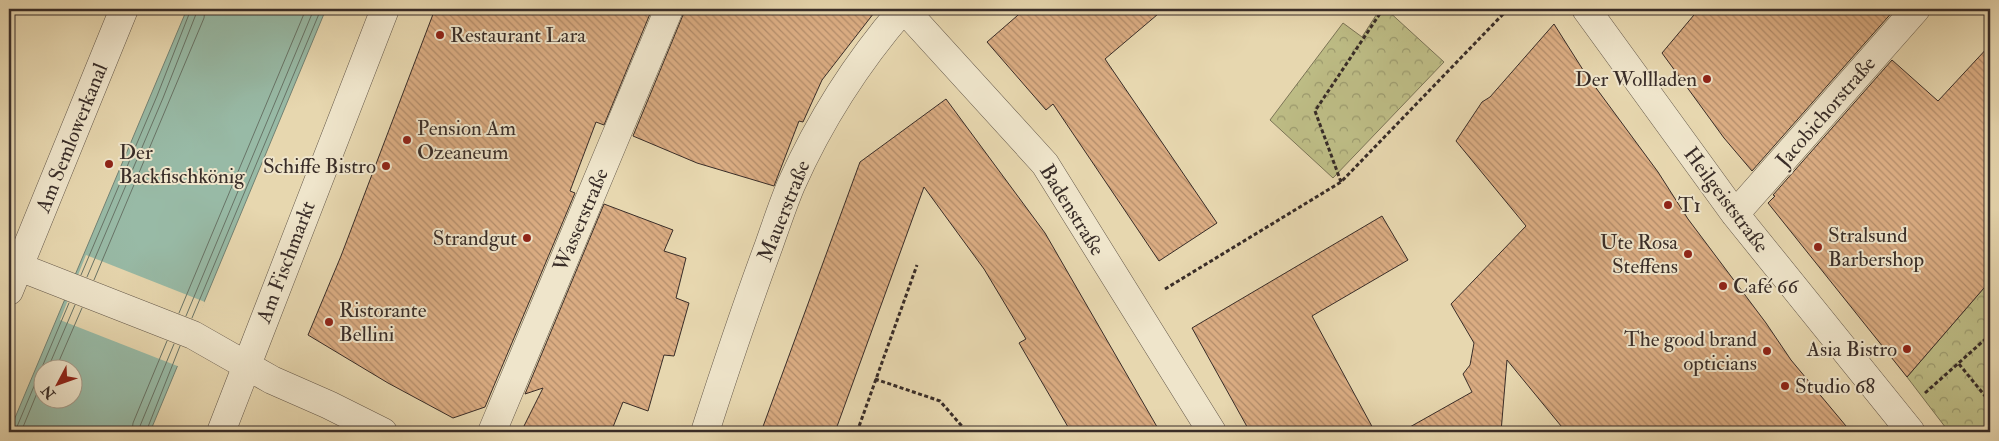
<svg xmlns="http://www.w3.org/2000/svg" width="1999" height="441" viewBox="0 0 1999 441" font-family="'IM FELL Double Pica',serif">
<style>
.park{fill:url(#park-crowns);stroke:#7b7456}
.water{fill:#98baa6;stroke:#728274;fill-rule:evenodd}
.pier{fill:#e7d7af}
.lines{fill:none;stroke-linecap:round;stroke-linejoin:round}
.shore{stroke:#687467;stroke-width:1}
.building{fill:url(#building-back-hatch);stroke:#392d28}
.street-casing{stroke:#64584a;stroke-width:29}
.path{stroke:#392d28;stroke-width:3;stroke-dasharray:4 2.5;stroke-linecap:butt}
.street{stroke:#efe5cb;stroke-width:28}
.poi-dot{fill:#8f2418;stroke:#efe5cb;stroke-width:2}
.labels{text-anchor:middle;dominant-baseline:central;stroke-width:4;stroke-linejoin:round;paint-order:stroke}
.poi-label{font-size:21px;fill:#392d28;stroke:#efe5cb;text-anchor:start}
.street-label{font-size:21px;fill:#392d28;stroke:#efe5cb}
</style>
<defs>
<pattern id="park-crowns" width="20" height="18" patternUnits="userSpaceOnUse" patternTransform="scale(1.25)"><rect width="20" height="18" fill="#bdbc85"/><path d="M2 6a3 3 0 1 1 6 0M12 15a3 3 0 1 1 6 0" fill="none" stroke="#9b996d"/></pattern>
<pattern id="building-back-hatch" width="6" height="6" patternUnits="userSpaceOnUse" patternTransform="scale(1.25)"><rect width="6" height="6" fill="#daac82"/><path d="M-1 5l2 2M0 0l6 6M5-1l2 2" fill="none" stroke="#b28c6a"/></pattern>
</defs>
<rect width="100%" height="100%" fill="#e7d7af"/>
<filter id="stains"><feTurbulence type="fractalNoise" baseFrequency=".004" numOctaves="4"/><feColorMatrix values="0 0 0 0 .2 0 0 0 0 .09 0 0 0 0 .02 0 0 0 .5 -.17"/></filter>
<radialGradient id="worn" r=".72"><stop offset=".6" stop-color="#630" stop-opacity="0"/><stop offset="1" stop-color="#630" stop-opacity=".3"/></radialGradient>
<path class="park" d="M1380,9H1386L1444,62L1333,178L1270,120L1343,23L1362,37Z
M1990,281V432H1949L1907,377Z"/>
<path class="water" d="M187,9H326L150,432H9ZM42,368H72V398H42Z"/>
<path class="pier" d="M86,255L205,302L180,367L60,320Z"/>
<g class="lines">
<path class="shore" d="M81,275L157,96L191,9
M87,277L163,98L198,9
M94,280L204,18L205,9
M179,313L306,9
M186,316L314,9
M192,318L321,9
M48,368L75,305
M56,368L82,308
M9,432L16,429L69,303
M21,432L42,381
M132,432L133,423L167,341
M139,432L140,426L174,344
M146,432L180,346"/>
</g>
<path class="building" d="M435,9H652L604,125L596,122L570,191L575,193L485,407L453,418L388,383L308,335L341,256Z
M684,9H877L822,80L803,122L799,121L774,186L697,163L633,136L683,15Z
M1025,9H1164L1105,59L1217,223L1159,261L1053,104L1046,110L987,42Z
M1699,9H1895L1752,171L1724,138L1662,53Z
M1554,24L1585,73L1658,172L1688,219L1766,323L1791,360L1851,432H1566L1507,360L1501,432H1401L1472,392L1463,374L1470,365L1474,343L1451,304L1526,226L1456,141L1482,102L1490,97Z
M1990,45V281L1907,377L1768,203L1775,196L1773,195L1892,60L1938,101Z
M946,99L1045,233L1160,432H1071L1019,343L1026,339L984,269L924,187L835,432H761L860,162Z
M604,204L673,230L664,251L686,258L676,298L689,303L674,356L664,355L648,411L623,402L611,432H521L543,388L525,394Z
M1382,216L1408,260L1312,316L1375,432H1250L1192,328Z"/>
<g class="lines">
<defs>
<path id="street" d="M904,9L1045,164L1212,432
M1586,9L1735,214L1911,432
M1735,214L1916,9
M9,263L193,335L272,380L329,405L383,432
M9,291L124,9
M221,432L385,9
M492,432L669,9
M705,432C725,370 746,307 769,245C776,225 783,204 791,185C819,122 858,61 903,9"/>
</defs>
<use href="#street" class="street-casing"/>
<path class="path" d="M1341,182L1315,111L1383,9
M1165,289L1341,182L1508,9
M1959,364L1990,402
M875,379L940,401L967,432
M1925,393L1990,335
M857,432L917,265"/>
<use href="#street" class="street"/>
</g>
<g class="poi-dot">
<circle cx="440" cy="35" r="5"/>
<circle cx="1707" cy="79" r="5"/>
<circle cx="407" cy="140" r="5"/>
<circle cx="109" cy="164" r="5"/>
<circle cx="386" cy="166" r="5"/>
<circle cx="1668" cy="205" r="5"/>
<circle cx="527" cy="238" r="5"/>
<circle cx="1818" cy="247" r="5"/>
<circle cx="1688" cy="254" r="5"/>
<circle cx="1723" cy="286" r="5"/>
<circle cx="329" cy="322" r="5"/>
<circle cx="1907" cy="349" r="5"/>
<circle cx="1767" cy="351" r="5"/>
<circle cx="1785" cy="386" r="5"/>
</g>
<g class="labels">
<g class="poi-label">
<text x="450" y="35">Restaurant Lara</text>
<text x="1697" y="79" text-anchor="end">Der Wollladen</text>
<text x="417" y="128">Pension Am<tspan x="417" dy="24">Ozeaneum</tspan></text>
<text x="119" y="152">Der<tspan x="119" dy="24">Backfischkönig</tspan></text>
<text x="376" y="166" text-anchor="end">Schiffe Bistro</text>
<text x="1678" y="205">T1</text>
<text x="1828" y="235">Stralsund<tspan x="1828" dy="24">Barbershop</tspan></text>
<text x="517" y="238" text-anchor="end">Strandgut</text>
<text x="1678" y="242" text-anchor="end">Ute Rosa<tspan x="1678" dy="24">Steffens</tspan></text>
<text x="1733" y="286">Café 66</text>
<text x="339" y="310">Ristorante<tspan x="339" dy="24">Bellini</tspan></text>
<text x="1757" y="339" text-anchor="end">The good brand<tspan x="1757" dy="24">opticians</tspan></text>
<text x="1897" y="349" text-anchor="end">Asia Bistro</text>
<text x="1795" y="386">Studio 68</text>
</g>
<g class="street-label">
<text transform="translate(1826 112) rotate(-49)">Jacobichorstraße</text>
<text transform="translate(72 138) rotate(-68)">Am Semlowerkanal</text>
<text transform="translate(1726 200) rotate(53)">Heilgeiststraße</text>
<text transform="translate(1072 210) rotate(58)">Badenstraße</text>
<text transform="translate(784 211) rotate(-68)">Mauerstraße</text>
<text transform="translate(581 220) rotate(-67)">Wasserstraße</text>
<text transform="translate(286 262) rotate(-69)">Am Fischmarkt</text>
</g>
</g>
<rect width="1999" height="441" fill="none" stroke="#e7d7af" stroke-width="30"/>
<rect x="10" y="10" width="1979" height="421" fill="none" stroke="#392d28" stroke-width="2.5"/>
<rect x="15" y="15" width="1969" height="411" fill="none" stroke="#392d28"/>
<g transform="translate(58 384) rotate(229)"><circle r="24" fill="#efe5cb" stroke="#a69b8a"/>
<path d="M0-4L9 19L0 12L-9 19Z" fill="#8f2418"/>
<text y="-8" font-size="14" font-weight="bold" text-anchor="middle" fill="#392d28">N</text>
</g>
<rect width="100%" height="100%" filter="url(#stains)"/>
<rect width="100%" height="100%" fill="url(#worn)"/>
</svg>
